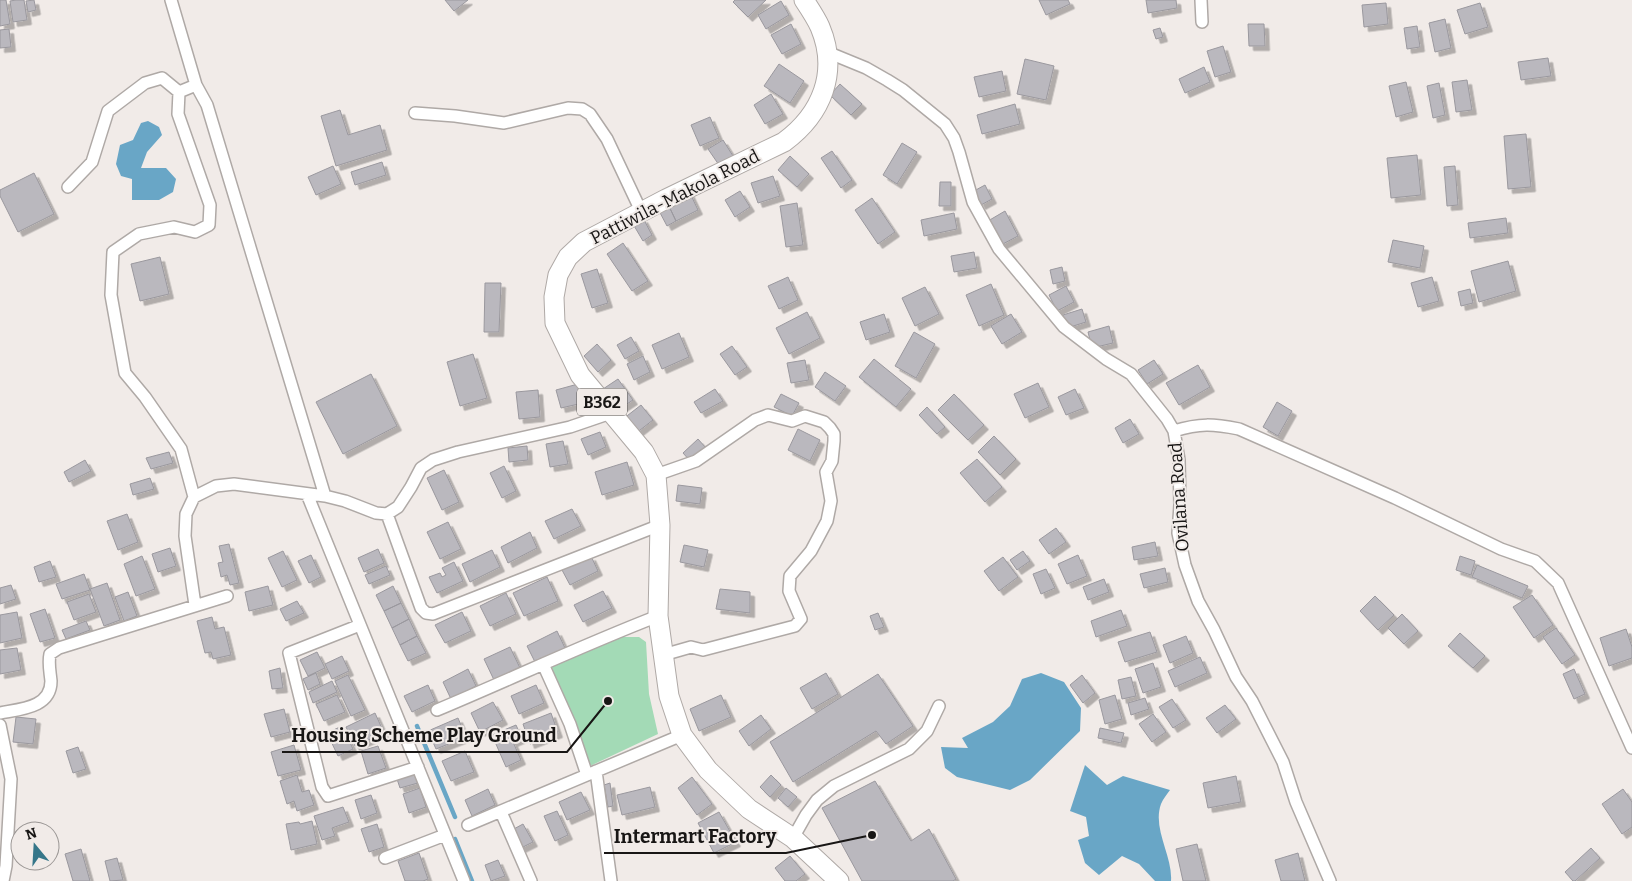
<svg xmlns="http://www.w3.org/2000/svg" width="1632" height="881" viewBox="0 0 1632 881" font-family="Bitter,serif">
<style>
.green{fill:#a3dab6}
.water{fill:#69a6c6}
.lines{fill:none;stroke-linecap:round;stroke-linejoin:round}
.stream{stroke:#69a6c6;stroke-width:4.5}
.building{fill:#bab8be;stroke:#9a989e;filter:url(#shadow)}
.minor-casing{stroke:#afa9a6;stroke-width:14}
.primary-casing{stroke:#afa9a6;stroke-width:21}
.minor{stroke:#fff;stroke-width:11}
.primary{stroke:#fff;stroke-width:19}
.labels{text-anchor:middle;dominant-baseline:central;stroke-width:4;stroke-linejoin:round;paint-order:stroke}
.shield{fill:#f1ebe8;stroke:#595654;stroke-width:1}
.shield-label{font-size:16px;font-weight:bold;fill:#181615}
.street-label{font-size:18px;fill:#181615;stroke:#f1ebe8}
.leader{fill:none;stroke:#181615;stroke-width:2}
.callout-dot{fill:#181615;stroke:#f1ebe8;stroke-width:2}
.callout-label{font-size:19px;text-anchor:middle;font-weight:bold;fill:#181615;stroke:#f1ebe8;stroke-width:4;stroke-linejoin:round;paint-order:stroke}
</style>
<defs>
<filter id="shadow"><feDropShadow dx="4.5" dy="4.5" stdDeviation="0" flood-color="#0004"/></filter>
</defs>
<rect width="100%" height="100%" fill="#f1ebe8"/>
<path class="green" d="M620,637H639L646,642L649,694L658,734L590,766L553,675L552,667L563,659Z"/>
<path class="water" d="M148,121L159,127L162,135L147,152L141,168H166L176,179L173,192L159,200H132V179L121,176L116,164L120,145L133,140L141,123Z
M1041,673L1064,682L1081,708L1080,731L1030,780L1010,790L957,777L945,768L941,747L968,748L962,738L993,722L1010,706L1022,679Z
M1085,765L1107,785L1123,776L1170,790C1167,794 1163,799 1161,804C1152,829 1173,856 1171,881H1155L1139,864L1122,856L1099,875L1085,863L1078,840L1089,836L1086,817L1070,811Z"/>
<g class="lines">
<path class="stream" d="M417,726L455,817
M455,839L472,881"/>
</g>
<path class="building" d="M0,0H6L10,24L0,26Z
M16,0H24L27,20L13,22L10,1Z
M34,0L36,10L28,12L26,1Z
M445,0H468L454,11Z
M735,0H766L748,17L733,2Z
M1039,0H1068L1070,4L1046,15Z
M1146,0H1176L1177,8L1148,13Z
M781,1L789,15L766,29L758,15Z
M1386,3L1388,24L1364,27L1362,5Z
M1480,3L1488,27L1465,34L1457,10Z
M1445,19L1451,48L1435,52L1429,23Z
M791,24L801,44L782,54L771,35Z
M1248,24H1264L1265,46H1249Z
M1417,26L1420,47L1407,49L1404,28Z
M1160,28L1163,37L1156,39L1153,30Z
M9,29L11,47L0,48V30Z
M1223,46L1231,72L1215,77L1207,51Z
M1548,58L1551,76L1521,80L1518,62Z
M1025,59L1054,66L1046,100L1017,94Z
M779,64L804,81L790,103L764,86Z
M1204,67L1210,82L1185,93L1179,79Z
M1002,71L1006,91L979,97L974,77Z
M1467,80L1472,110L1456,112L1452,82Z
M1406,82L1413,112L1396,117L1389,86Z
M1439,83L1445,115L1433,118L1427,86Z
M840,84L862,104L851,115L830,95Z
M771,94L783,114L765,124L754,105Z
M1015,104L1020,124L982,134L977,115Z
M340,110L348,135L380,125L387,150L336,166L321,116Z
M710,117L719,138L700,146L691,125Z
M1526,134L1531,187L1508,189L1504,136Z
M723,140L733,156L719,165L708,149Z
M902,143L917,152L897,184L883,175Z
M832,151L852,180L841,188L821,158Z
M1417,155L1421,195L1391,198L1387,158Z
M790,156L809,174L797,187L778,170Z
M382,162L386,175L355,185L351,172Z
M333,166L341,184L316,195L308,177Z
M1455,166L1458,205L1447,206L1444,167Z
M34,173L54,214L18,232L0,196V190Z
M773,176L780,196L758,203L751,183Z
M940,182H951V206H939Z
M985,185L992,199L981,205L974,191Z
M689,191L698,210L676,221L667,202Z
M740,191L750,207L735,217L725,200Z
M872,198L895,232L878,244L855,210Z
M667,202L676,221L667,226L657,207Z
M797,203L803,245L786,247L780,206Z
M1005,211L1018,236L1001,245L988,221Z
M954,213L957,229L924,236L921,220Z
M643,218L652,235L643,241L633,224Z
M1506,218L1508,233L1470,238L1468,223Z
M1393,240L1424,246L1420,268L1388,262Z
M623,243L648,281L632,291L607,254Z
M974,252L977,268L954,272L951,256Z
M160,257L169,294L140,301L131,264Z
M1508,261L1516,291L1479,302L1471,271Z
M1062,267L1065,281L1053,284L1050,270Z
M597,269L608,303L592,308L581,274Z
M788,277L798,300L779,309L768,286Z
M1432,277L1439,301L1418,307L1411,283Z
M485,283H501L499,332H484Z
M991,284L1004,315L979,326L966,295Z
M1066,286L1074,302L1057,311L1049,295Z
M925,287L939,314L915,326L902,298Z
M1470,289L1473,303L1461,306L1458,292Z
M1082,309L1086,322L1067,328L1063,315Z
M807,312L820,338L789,354L776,328Z
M884,314L890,332L866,340L860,322Z
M1011,314L1022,332L1002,344L991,326Z
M1109,326L1113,343L1092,348L1088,332Z
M914,332L935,344L916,378L895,366Z
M679,333L689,357L662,369L652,345Z
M631,337L639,351L625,359L617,345Z
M597,344L611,360L598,372L584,356Z
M732,346L747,367L735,375L720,354Z
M473,354L487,398L460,406L447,362Z
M643,356L650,372L634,380L627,364Z
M874,359L911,389L896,407L859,377Z
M805,360L809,380L791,383L787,363Z
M1154,360L1163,374L1147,384L1138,370Z
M1198,365L1210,387L1179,405L1166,383Z
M825,372L846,386L835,401L815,387Z
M371,374L397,426L343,454L316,402Z
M618,379L633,400L618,410L603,389Z
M1038,383L1049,407L1025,418L1014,394Z
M578,384L583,403L561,408L556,390Z
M715,389L723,401L701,413L694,402Z
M1075,389L1084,408L1066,415L1058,397Z
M538,390L540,417L519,419L516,392Z
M781,394L799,403L792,416L774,407Z
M954,394L984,425L968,440L938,410Z
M1277,402L1292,411L1278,436L1263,427Z
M641,405L653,420L635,434L623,419Z
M927,407L945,427L937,434L919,415Z
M1130,419L1139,434L1123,443L1115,428Z
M798,429L820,440L810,461L788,450Z
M600,432L606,447L588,455L581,439Z
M994,436L1016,459L1000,475L978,452Z
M698,439L706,448L691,462L683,453Z
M563,441L568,464L550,467L546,444Z
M527,446L528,460L509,462L508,448Z
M169,452L173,463L151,469L146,458Z
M977,459L1002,487L985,502L960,473Z
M85,460L91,471L69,482L64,472Z
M627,462L634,485L602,495L595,472Z
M504,466L516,491L502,498L490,473Z
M444,470L459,502L442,510L427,478Z
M150,478L154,489L133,495L130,484Z
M678,485L702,488L700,504L676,501Z
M572,509L581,526L554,539L545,521Z
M127,514L138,542L118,550L107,521Z
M448,522L461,549L440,559L427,532Z
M1056,528L1066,542L1049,554L1039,540Z
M530,532L537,548L508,563L501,547Z
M1155,542L1158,556L1134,560L1132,547Z
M229,544L239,583L230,585L227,575L221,577L218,563L223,562L219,546Z
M684,545L708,550L704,567L680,562Z
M170,548L176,566L158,572L152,554Z
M378,549L384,563L364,572L358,558Z
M492,550L500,567L470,582L462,564Z
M283,551L297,580L282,587L268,558Z
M1023,551L1030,561L1017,570L1010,560Z
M311,555L321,577L309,583L298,561Z
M1078,555L1087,576L1067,584L1058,564Z
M142,556L155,589L136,596L124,564Z
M591,556L598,571L570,585L562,570Z
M1460,556L1475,561L1471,575L1456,570Z
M1003,557L1018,577L999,591L984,571Z
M50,561L56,577L39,582L34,567Z
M454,562L463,581L437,593L429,577L440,573L442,577L446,575L442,568Z
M1477,565L1528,586L1522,598L1472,577Z
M386,566L390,575L369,584L365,575Z
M1165,568L1168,582L1144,588L1140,574Z
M1046,569L1055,588L1041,594L1033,574Z
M84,574L90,590L62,599L56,584Z
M547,577L558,601L524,616L513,593Z
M1104,579L1109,592L1088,600L1083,587Z
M107,583L120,620L104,626L90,589Z
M11,585L16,599L0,604V588Z
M268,586L273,605L249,611L245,592Z
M393,586L401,603L384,611L376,595Z
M720,589L750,592V613L716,609Z
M603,591L612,608L583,622L574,605Z
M128,592L137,616L124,621L115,597Z
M506,593L516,614L490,626L480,606Z
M89,594L96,612L74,620L67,602Z
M1532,595L1553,625L1534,638L1513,607Z
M1375,596L1394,615L1378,630L1360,611Z
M297,601L304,613L286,621L280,609Z
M401,603L409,619L392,628L384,611Z
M45,609L55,638L40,642L30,614Z
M1121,610L1127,626L1096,637L1091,621Z
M17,612L22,638L0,643V615Z
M462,612L471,631L445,643L435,625Z
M878,613L884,627L875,630L870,616Z
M1402,614L1418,631L1404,644L1388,628Z
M212,617L215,629L224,627L231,655L213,659L211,652L205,653L197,621Z
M409,619L417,636L400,645L392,628Z
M86,621L90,630L66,639L62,630Z
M1556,628L1575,655L1562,664L1543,637Z
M1626,629L1632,647V658L1609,666L1600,638Z
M557,631L565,648L535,662L527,646Z
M1150,632L1157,652L1125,662L1118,642Z
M1460,633L1485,656L1473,668L1448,646Z
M417,636L426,653L408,661L400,645Z
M1186,636L1193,653L1170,663L1163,645Z
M510,647L520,668L494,680L484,659Z
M17,648L21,670L0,674V650Z
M317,652L325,668L308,676L300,660Z
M342,656L349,671L332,679L325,664Z
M1200,657L1207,673L1175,687L1168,671Z
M1153,663L1161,687L1143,693L1135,669Z
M280,668L283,688L272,689L269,671Z
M468,669L476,686L451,699L443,682Z
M1574,669L1585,694L1574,699L1563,674Z
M316,673L320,684L308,690L303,679Z
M826,673L838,694L812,709L800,688Z
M878,674L913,726L886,744L876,731L793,782L770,742Z
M348,675L365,710L351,716L335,681Z
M1082,675L1095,693L1083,703L1070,685Z
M1131,677L1136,696L1122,699L1118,680Z
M332,681L337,692L313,703L309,692Z
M428,685L435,701L412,712L404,696Z
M536,685L544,703L519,714L511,696Z
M337,695L345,712L324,721L316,704Z
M721,695L731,717L699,731L690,709Z
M1115,695L1122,719L1105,724L1099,700Z
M1145,698L1149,709L1131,715L1128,703Z
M1172,699L1186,720L1173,728L1159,707Z
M493,702L503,720L480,732L471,713Z
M1225,705L1236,719L1217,733L1206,718Z
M284,709L290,732L271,737L264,714Z
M375,713L384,733L355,746L346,727Z
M551,713L558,733L530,744L523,724Z
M1153,714L1166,732L1152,742L1139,724Z
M761,715L771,729L749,746L739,731Z
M16,717L36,719L33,744L13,742Z
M458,718L466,737L436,749L428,731Z
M516,725L522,738L513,742L521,760L506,767L492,735Z
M342,726L353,749L338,756L327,733Z
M1100,728L1124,733L1121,743L1098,738Z
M294,745L301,770L278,776L271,752Z
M378,746L386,768L368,774L361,751Z
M78,747L86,769L73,773L66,751Z
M465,751L474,772L451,781L442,761Z
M415,774L418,783L400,788L397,779Z
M297,775L302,792L309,790L314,805L297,811L294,801L287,804L280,781Z
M771,775L781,785L770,797L760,787Z
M1236,776L1241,802L1208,808L1203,783Z
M692,777L712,804L697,815L678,788Z
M875,781L911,841L929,829L956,879L953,881H862L822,808Z
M610,783L613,806L608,807L604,785Z
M650,787L655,807L622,815L617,795Z
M420,788L426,807L409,813L403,794Z
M786,788L797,797L788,807L778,798Z
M488,789L495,805L472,816L465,800Z
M1623,789L1632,802V827L1622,834L1602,804Z
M581,792L590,810L567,820L559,802Z
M371,795L377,813L361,819L355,800Z
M343,807L349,822L332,828L335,836L322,840L314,816Z
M557,811L568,835L555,841L544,816Z
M719,812L736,842L714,853L698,823Z
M312,821L317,844L291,850L286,824L299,822L300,824Z
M377,824L384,847L369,852L361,829Z
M523,824L533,842L521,848L512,830Z
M1197,844L1206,881H1183L1176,849Z
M1591,848L1600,858L1575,881H1573L1565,872Z
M81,849L90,881H73L65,854Z
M419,853L428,879L423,881H405L398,861Z
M1298,853L1305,881H1281L1275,860Z
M790,856L805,874L796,881H785L775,868Z
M117,858L123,880L110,881L105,861Z
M498,860L505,876L491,881L485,865Z"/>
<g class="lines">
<defs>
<path id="minor" d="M171,0L196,85
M1201,0L1202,22
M827,52L866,68L887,80L903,90L945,124L954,138L959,152L973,202L999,249L1064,327L1106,359L1131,374L1167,419L1174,431L1179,460L1180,505L1178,533L1185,565L1198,601L1214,630L1236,677L1252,701L1283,762L1296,802L1330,881
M179,92L178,114L210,205L209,225L195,232L174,227L139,234L113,252L111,295L125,373L145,397L181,449L194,497
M179,92L196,85L207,105L325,496
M415,113L455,116L504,123L568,108L582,109L590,114L607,139L641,211
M68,187L92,162L108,111L145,83L162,78L179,92
M1174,431C1200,423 1213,424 1239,429L1395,498L1501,549L1535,561L1558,583L1632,748
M656,475L696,461L755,420L768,415L792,421L805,416L824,422L830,428L834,434V441L832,461L826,472L831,501L827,521L811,551L790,576L789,591L801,619L795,626L703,650L691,647L663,655
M307,494L464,881
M387,514L421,608L426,613L433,614L660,525
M195,605L185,536L186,514L194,497L216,486L234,484L325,496L345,501L376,513L387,514L398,507L411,487L421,468L433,460L458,452L570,427L611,413
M360,625L289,653L322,787L328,796L418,767
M543,664L570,724L587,775
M437,710C511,679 583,645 658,616
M0,713C20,709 51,708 51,681C50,671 48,663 50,654L59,648L227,596
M0,725L11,779L6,866L3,881
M596,771L611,881
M501,812L531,881
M468,825L682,735
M793,838L806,815L817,800L834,786L909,749L927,731L939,706
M385,858L445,835"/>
<path id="primary" d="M804,0C810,9 816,18 820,27C839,72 822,114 784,142L666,199L584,242L568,257L558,275L554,297L555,323L580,375L644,452L656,475L660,525L658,616L669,696L682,735L708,770L749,809L793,838L839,881"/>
</defs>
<use href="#minor" class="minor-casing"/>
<use href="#primary" class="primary-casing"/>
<use href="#minor" class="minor"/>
<use href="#primary" class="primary"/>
</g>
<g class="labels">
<rect class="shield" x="577" y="388.5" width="50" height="27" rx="4"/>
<g class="shield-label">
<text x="602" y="402">B362</text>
</g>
<g class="street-label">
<text transform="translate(675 197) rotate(-27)">Pattiwila-Makola Road</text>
<text transform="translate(1179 497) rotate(-94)">Ovilana Road</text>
</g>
</g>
<path class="leader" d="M608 701L567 752H282M872 835L786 853H604"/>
<g class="callout-dot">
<circle cx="608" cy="701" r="5"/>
<circle cx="872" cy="835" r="5"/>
</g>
<g class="callout-label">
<text x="424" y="742">Housing Scheme Play Ground</text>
<text x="695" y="843">Intermart Factory</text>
</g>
<g transform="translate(35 846) rotate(342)"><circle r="24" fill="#f1ebe8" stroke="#9a9694"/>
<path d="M0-4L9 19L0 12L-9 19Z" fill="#357689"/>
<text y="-8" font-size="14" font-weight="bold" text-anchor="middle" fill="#181615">N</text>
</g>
</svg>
